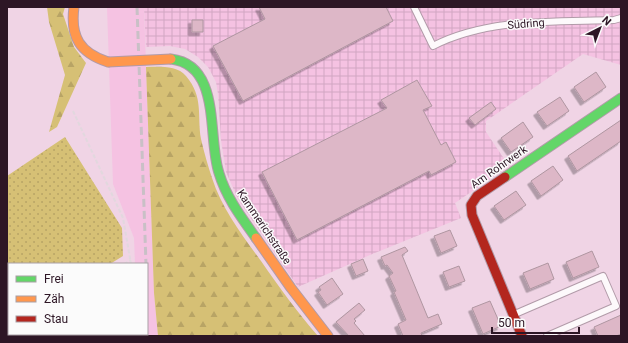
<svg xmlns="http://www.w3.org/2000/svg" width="628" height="343" viewBox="0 0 628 343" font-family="Roboto,sans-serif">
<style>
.built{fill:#f5c2e2}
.industrial{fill:url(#industrial-grid)}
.grass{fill:url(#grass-dots)}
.forest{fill:url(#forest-firs)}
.building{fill:#ddb7c7;stroke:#af96a1;filter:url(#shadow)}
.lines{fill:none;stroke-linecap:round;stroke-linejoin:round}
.lane-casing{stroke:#b29ba9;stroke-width:8}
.fast-casing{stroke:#b29ba9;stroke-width:11}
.slow-casing{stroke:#b29ba9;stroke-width:11}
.jam-casing{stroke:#b29ba9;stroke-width:11}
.path{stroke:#e2d8de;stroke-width:2;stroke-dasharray:4 2;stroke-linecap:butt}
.lane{stroke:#fdf9fb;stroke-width:6}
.fast{stroke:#63d668;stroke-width:9}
.slow{stroke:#ff974d;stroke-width:9}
.jam{stroke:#b3261e;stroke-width:9}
.rail{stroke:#c9c0c6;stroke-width:3;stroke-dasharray:8 4;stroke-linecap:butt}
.slow-bridge-casing{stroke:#b29ba9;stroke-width:11;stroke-linecap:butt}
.slow-bridge{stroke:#ff974d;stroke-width:9}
.labels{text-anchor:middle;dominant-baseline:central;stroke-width:3;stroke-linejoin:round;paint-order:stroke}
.street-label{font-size:11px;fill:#2d1625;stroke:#fbfbfb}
</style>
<defs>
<pattern id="industrial-grid" width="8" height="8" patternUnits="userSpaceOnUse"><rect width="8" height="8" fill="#f5c2e2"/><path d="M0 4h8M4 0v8" fill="none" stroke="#d2a6c2"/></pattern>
<pattern id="grass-dots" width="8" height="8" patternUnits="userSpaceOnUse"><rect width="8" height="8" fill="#d6c075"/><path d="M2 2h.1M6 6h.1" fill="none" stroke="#b8a465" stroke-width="1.8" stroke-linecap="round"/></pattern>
<pattern id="forest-firs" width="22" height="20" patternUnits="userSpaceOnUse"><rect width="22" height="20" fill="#d6c075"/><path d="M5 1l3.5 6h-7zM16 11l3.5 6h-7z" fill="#b8a465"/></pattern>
<filter id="shadow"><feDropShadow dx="-3.5" dy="3.5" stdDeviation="0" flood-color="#0004"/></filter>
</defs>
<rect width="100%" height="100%" fill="#f0d4e5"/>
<path class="built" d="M107,7H144L154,293L158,336H133V334H147V264H135L134,238L113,184Z"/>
<path class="industrial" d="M144,7H621V65L583,54L486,121V132L509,166L455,203L461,218L370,255L298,287L238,199L226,172L221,140L218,94L216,82L208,67L198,57L185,49L170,46L146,47Z"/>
<path class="grass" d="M65,137L122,228L123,256L110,264H9V325L7,326V176Z"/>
<path class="forest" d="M47,7H65L63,14L74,47L86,63L57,127L49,132L65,75L49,22Z
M146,67C158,67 177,65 186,76C204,97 197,116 201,139C204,152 208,166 212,178C222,209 242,235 261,261C279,287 297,312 318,336H158L154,293Z"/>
<path class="building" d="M259,7H386L393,21L243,101L213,46L265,19Z
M192,20H203V32H192Z
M596,72L606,87L584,102L574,87Z
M417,80L432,106L423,110L441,145L446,142L456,162L431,175L429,171L297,240L262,172L387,108L381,100Z
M560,97L569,111L547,126L537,112Z
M491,102L496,109L475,125L469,118Z
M621,120V141L577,171L568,156Z
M523,122L533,137L511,152L501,138Z
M553,166L563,180L541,196L531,181Z
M516,191L526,205L504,220L494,206Z
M450,230L457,246L441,253L434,236Z
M405,247L408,251L402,255L428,318L438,314L442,324L421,333L422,336H403L398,324L406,320L394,292L396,291L389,276L393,273L387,265L385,266L381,257Z
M592,251L599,267L573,278L566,262Z
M363,259L368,271L356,276L351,264Z
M548,263L554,279L530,289L523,273Z
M459,266L465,281L449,287L443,272Z
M332,278L343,294L327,305L318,292L321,290L319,287Z
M490,301L501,326L483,334L472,308Z
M359,303L365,310L354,319L356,321L354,323L365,336H349L336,322Z
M621,315V334L616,336H598L594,327Z"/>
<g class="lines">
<defs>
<path id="lane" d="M414,7L433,46C488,18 554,22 614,20L621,18
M515,314L603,276L616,306L547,336"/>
<path id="fast" d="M171,59C222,65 207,137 219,173C226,197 241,217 256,238
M505,177L621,98"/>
<path id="slow" d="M74,7C70,37 80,53 108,62
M256,238L291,288L328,336"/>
<path id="jam" d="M505,177L477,196L471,205L472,215L522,336"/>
</defs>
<use href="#lane" class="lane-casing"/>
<use href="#fast" class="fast-casing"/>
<use href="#slow" class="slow-casing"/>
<use href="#jam" class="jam-casing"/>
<path class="path" d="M73,111L123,218L131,264
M124,264L131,260
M7,334L9,333
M129,336V334"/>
<use href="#lane" class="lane"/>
<use href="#fast" class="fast"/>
<use href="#slow" class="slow"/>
<use href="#jam" class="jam"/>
<path class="rail" d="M137,7L146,264
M145,336V334"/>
<defs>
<path id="slow-bridge" d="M108,62L171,59"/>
</defs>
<use href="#slow-bridge" class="slow-bridge-casing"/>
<use href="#slow-bridge" class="slow-bridge"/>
</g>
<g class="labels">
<g class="street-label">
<text transform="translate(526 24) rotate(-5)">Südring</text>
<text transform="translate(499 167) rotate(-35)">Am Rohrwerk</text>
<text transform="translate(264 227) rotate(56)">Kammerichstraße</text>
</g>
</g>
<rect width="628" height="343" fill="none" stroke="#2d1625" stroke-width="16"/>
<rect x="8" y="263" width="140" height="72" fill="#fbfbfb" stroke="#a99fa5"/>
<rect x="16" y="276" width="20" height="6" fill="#63d668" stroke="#a99fa5"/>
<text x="44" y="283" font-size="12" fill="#2d1625">Frei</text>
<rect x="16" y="296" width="20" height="6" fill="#ff974d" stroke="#a99fa5"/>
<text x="44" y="303" font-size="12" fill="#2d1625">Zäh</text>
<rect x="16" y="316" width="20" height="6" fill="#b3261e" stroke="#a99fa5"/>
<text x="44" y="323" font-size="12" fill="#2d1625">Stau</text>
<g transform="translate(600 28) rotate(42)" stroke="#fbfbfb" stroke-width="3" paint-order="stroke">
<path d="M0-3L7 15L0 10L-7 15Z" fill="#2d1625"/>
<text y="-6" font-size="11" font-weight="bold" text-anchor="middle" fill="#2d1625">N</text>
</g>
<path d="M492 327v6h87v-6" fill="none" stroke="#2d1625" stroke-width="2"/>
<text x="498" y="327" font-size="12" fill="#2d1625" stroke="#fbfbfb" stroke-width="3" paint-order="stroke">50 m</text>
</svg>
